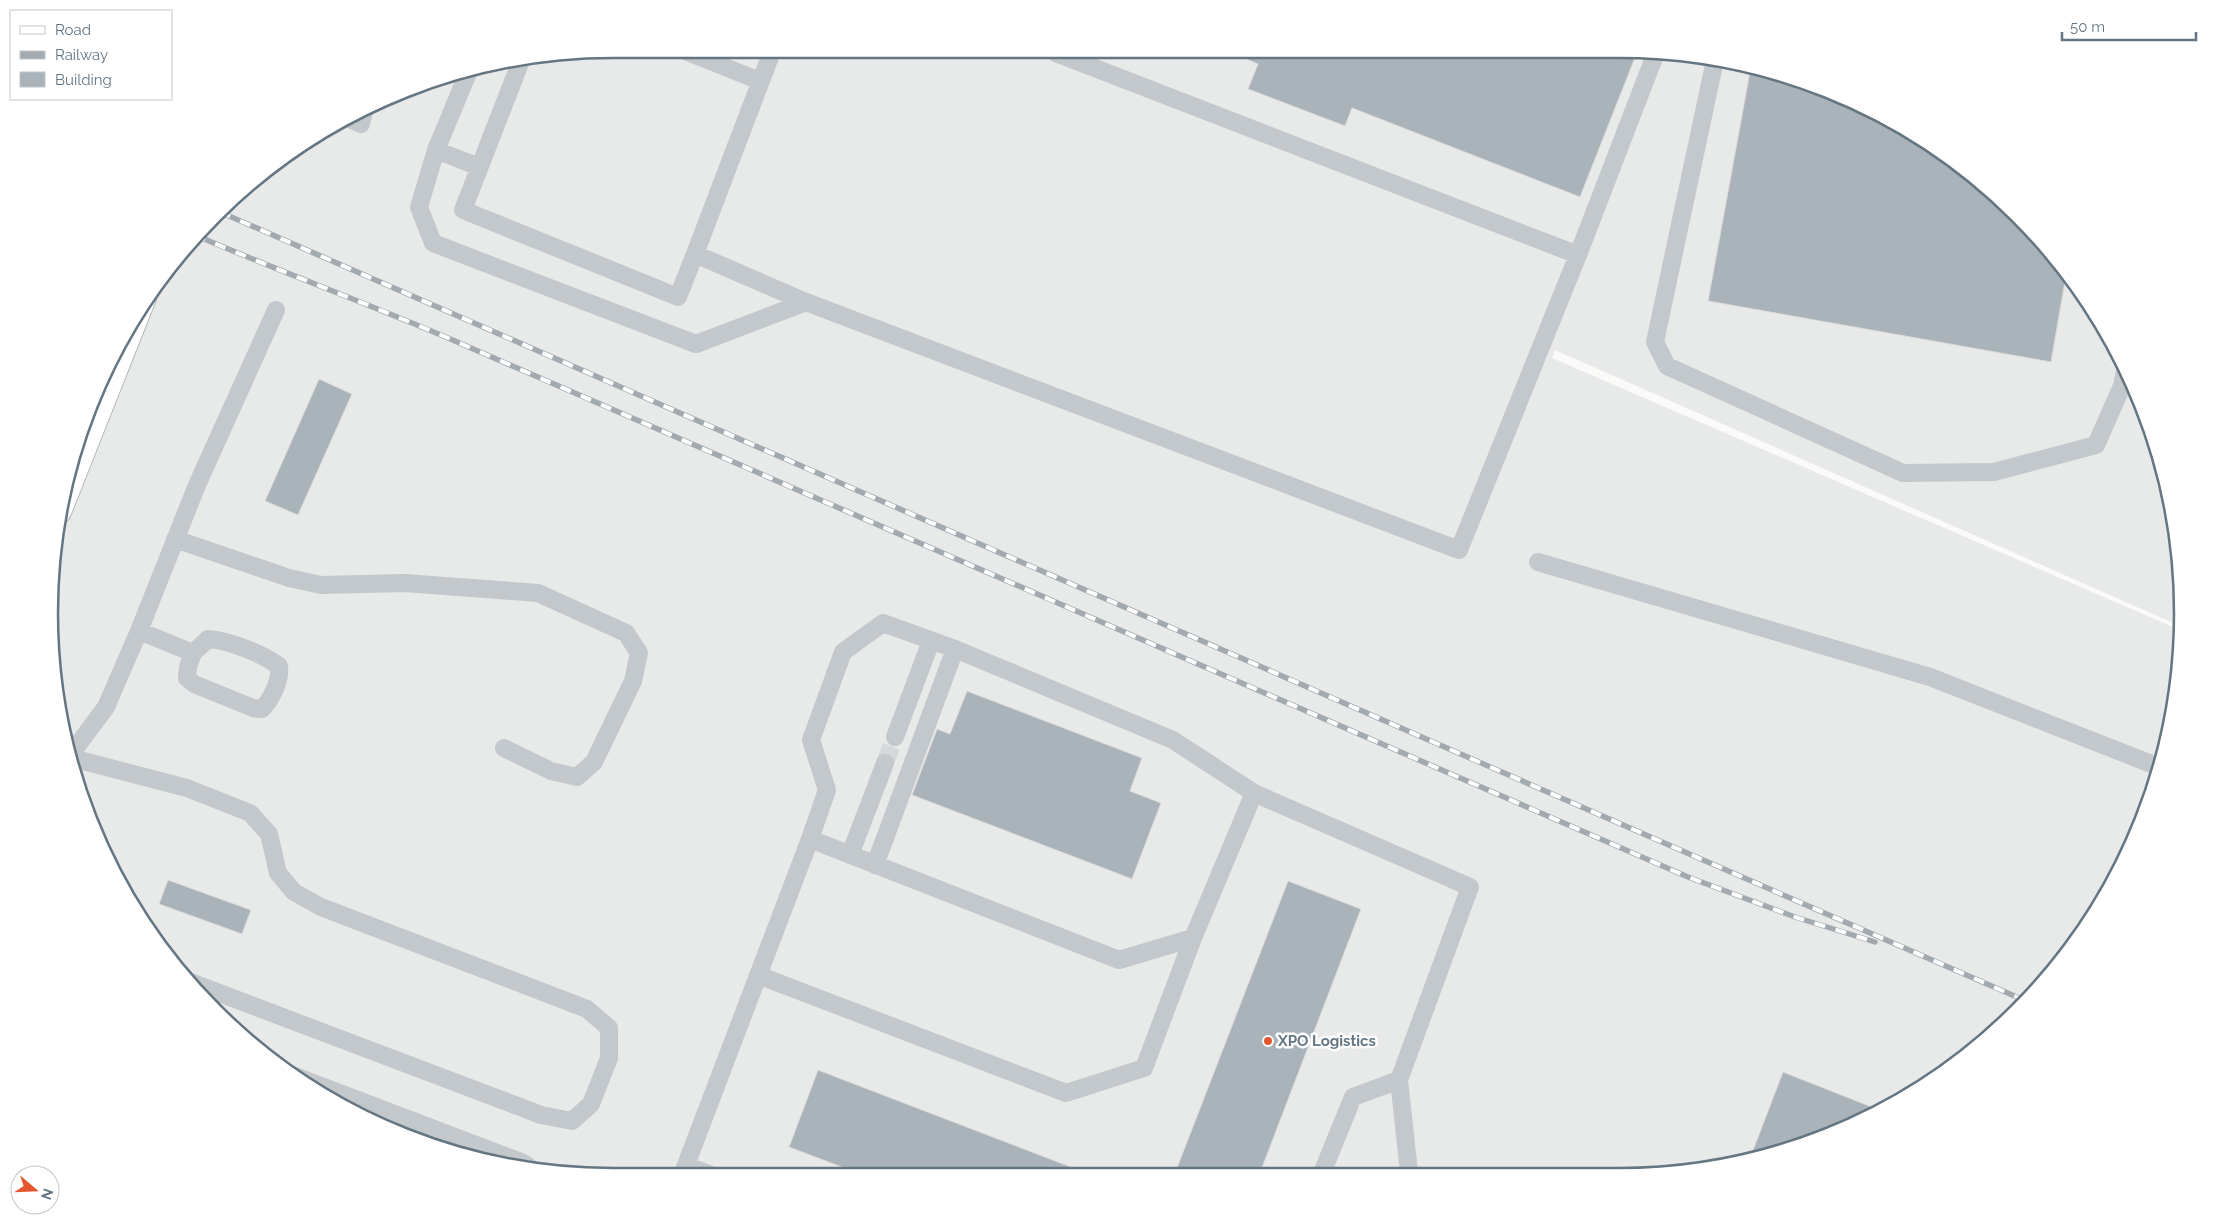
<svg xmlns="http://www.w3.org/2000/svg" width="2232" height="1225" viewBox="0 0 2232 1225" font-family="Raleway,sans-serif">
<style>
.built{fill:#e8e9e9}
.building{fill:#aab3b9;stroke:#dcdcda}
.lines{fill:none;stroke-linecap:round;stroke-linejoin:round}
.minor-tunnel{stroke:#d5d9db;stroke-width:18;stroke-dasharray:18 9;stroke-linecap:butt}
.major-casing{stroke:#b5babe;stroke-width:24}
.minor{stroke:#c3c8cc;stroke-width:18}
.major{stroke:#fff;stroke-width:22}
.rail-casing{stroke:#a2aab0;stroke-width:5.5}
.rail{stroke:#fff;stroke-width:4;stroke-dasharray:11;stroke-linecap:butt}
.poi-dot{fill:#e4572e;stroke:#fff;stroke-width:2}
.labels{text-anchor:middle;dominant-baseline:central;stroke-width:5;stroke-linejoin:round;paint-order:stroke}
.poi-label{font-size:15px;font-weight:bold;fill:#657683;stroke:#fff;text-anchor:start}
.rim{fill:none;stroke:#657683;stroke-width:2.5}
</style>
<rect width="100%" height="100%" fill="#fafaf8"/>
<path class="built" d="M613,49L1656,50L1766,68L1991,188L2067,269L2125,363L2164,466L2182,575L2180,626L1555,350L1552,358L2180,630L2178,686L2153,793L2108,894L2018,1011L1932,1081L1801,1146L1693,1171L576,1175L466,1157L331,1101L269,1060L189,984L144,925L92,828L68,758L50,650V575L68,467L92,397L144,300L189,241L269,165L331,124L431,79L503,60Z"/>
<path class="building" d="M1224,49L1520,50H1638L1580,197L1352,108L1345,126L1248,89L1258,64Z
M1751,66L1766,68L1901,124L1991,188L2067,270L2051,362L1708,301Z
M319,379L352,394L298,515L265,501Z
M967,691L1142,758L1130,791L1161,803L1132,879L912,795L937,729L950,734Z
M168,880L251,910L242,934L159,904Z
M1288,881L1361,909L1260,1173H1175Z
M818,1070L1084,1172V1173L860,1174L789,1147Z
M1783,1072L1877,1109L1801,1146L1750,1158Z"/>
<g class="lines">
<path class="minor-tunnel" d="M885,763L895,737"/>
<defs>
<path id="major" d="M60,512L145,298"/>
</defs>
<use href="#major" class="major-casing"/>
<path class="minor" d="M680,49L760,81
M773,49L695,254L806,302
M1056,53L1578,255L1657,50
M522,58L463,210L678,297L695,254
M1715,60L1655,342L1667,366L1903,473L1994,472L2096,445L2122,386L2126,366
M470,68L436,150L419,207L433,243L696,344L806,302L1459,550L1578,255
M346,117L361,124L365,108
M436,150L479,167
M175,539L289,578L321,585L405,583L538,593L626,633L639,653L633,681L594,762L577,777L551,771L504,748
M1538,562L1930,677L2159,767
M139,631L193,653L188,667L187,678L194,684L253,708L262,709C272,699 281,679 279,666C263,654 228,640 208,639L193,653
M895,737L931,641
M68,757L187,788L250,813L269,834L278,873L294,892L321,907L587,1009L609,1028V1058L591,1104L572,1121L541,1115L185,980
M68,758L106,707L139,631L197,485L276,310
M810,839L827,790L811,740L843,652L883,623L955,649L1173,740L1254,793
M850,855L885,763
M875,865L955,649
M758,975L1066,1093L1144,1068L1193,938
M292,1075L521,1162L529,1167
M686,1165L810,839L1119,960L1193,938L1254,793L1470,887L1399,1080L1409,1172
M1322,1173L1353,1097L1399,1080
M682,1174L686,1165L711,1175"/>
<use href="#major" class="major"/>
<defs>
<path id="rail" d="M220,212L2026,1001
M195,235C281,272 369,304 455,341L1688,877L1795,917L1875,942"/>
</defs>
<use href="#rail" class="rail-casing"/>
<use href="#rail" class="rail"/>
</g>
<circle class="poi-dot" cx="1268" cy="1041" r="5"/>
<g class="labels">
<g class="poi-label">
<text x="1278" y="1041">XPO Logistics</text>
</g>
</g>
<path d="M0 0H2232V1225H0ZM613 58H1619A555 555 0 0 1 2174 613V613A555 555 0 0 1 1619 1168H613A555 555 0 0 1 58 613V613A555 555 0 0 1 613 58Z" fill="#fff" fill-rule="evenodd"/>
<path class="rim" d="M613 58H1619A555 555 0 0 1 2174 613V613A555 555 0 0 1 1619 1168H613A555 555 0 0 1 58 613V613A555 555 0 0 1 613 58Z"/>
<rect x="10" y="10" width="162" height="90" fill="#ffffff" stroke="#c1c8cd"/>
<rect x="20" y="26" width="25" height="8" fill="#ffffff" stroke="#c1c8cd"/>
<text x="55" y="35" font-size="15" fill="#657683">Road</text>
<rect x="20" y="51" width="25" height="8" fill="#a2aab0" stroke="#c1c8cd"/>
<text x="55" y="60" font-size="15" fill="#657683">Railway</text>
<rect x="20" y="72" width="25" height="15" fill="#aab3b9" stroke="#c1c8cd"/>
<text x="55" y="85" font-size="15" fill="#657683">Building</text>
<g transform="translate(35 1190) rotate(109)"><circle r="24" fill="#ffffff" stroke="#c1c8cd"/>
<path d="M0-4L9 19L0 12L-9 19Z" fill="#e4572e"/>
<text y="-8" font-size="14" font-weight="bold" text-anchor="middle" fill="#657683">N</text>
</g>
<path d="M2062 32v8h134v-8" fill="none" stroke="#657683" stroke-width="2.5"/>
<text x="2070" y="32" font-size="15" fill="#657683" stroke="#ffffff" stroke-width="4" paint-order="stroke">50 m</text>
</svg>
